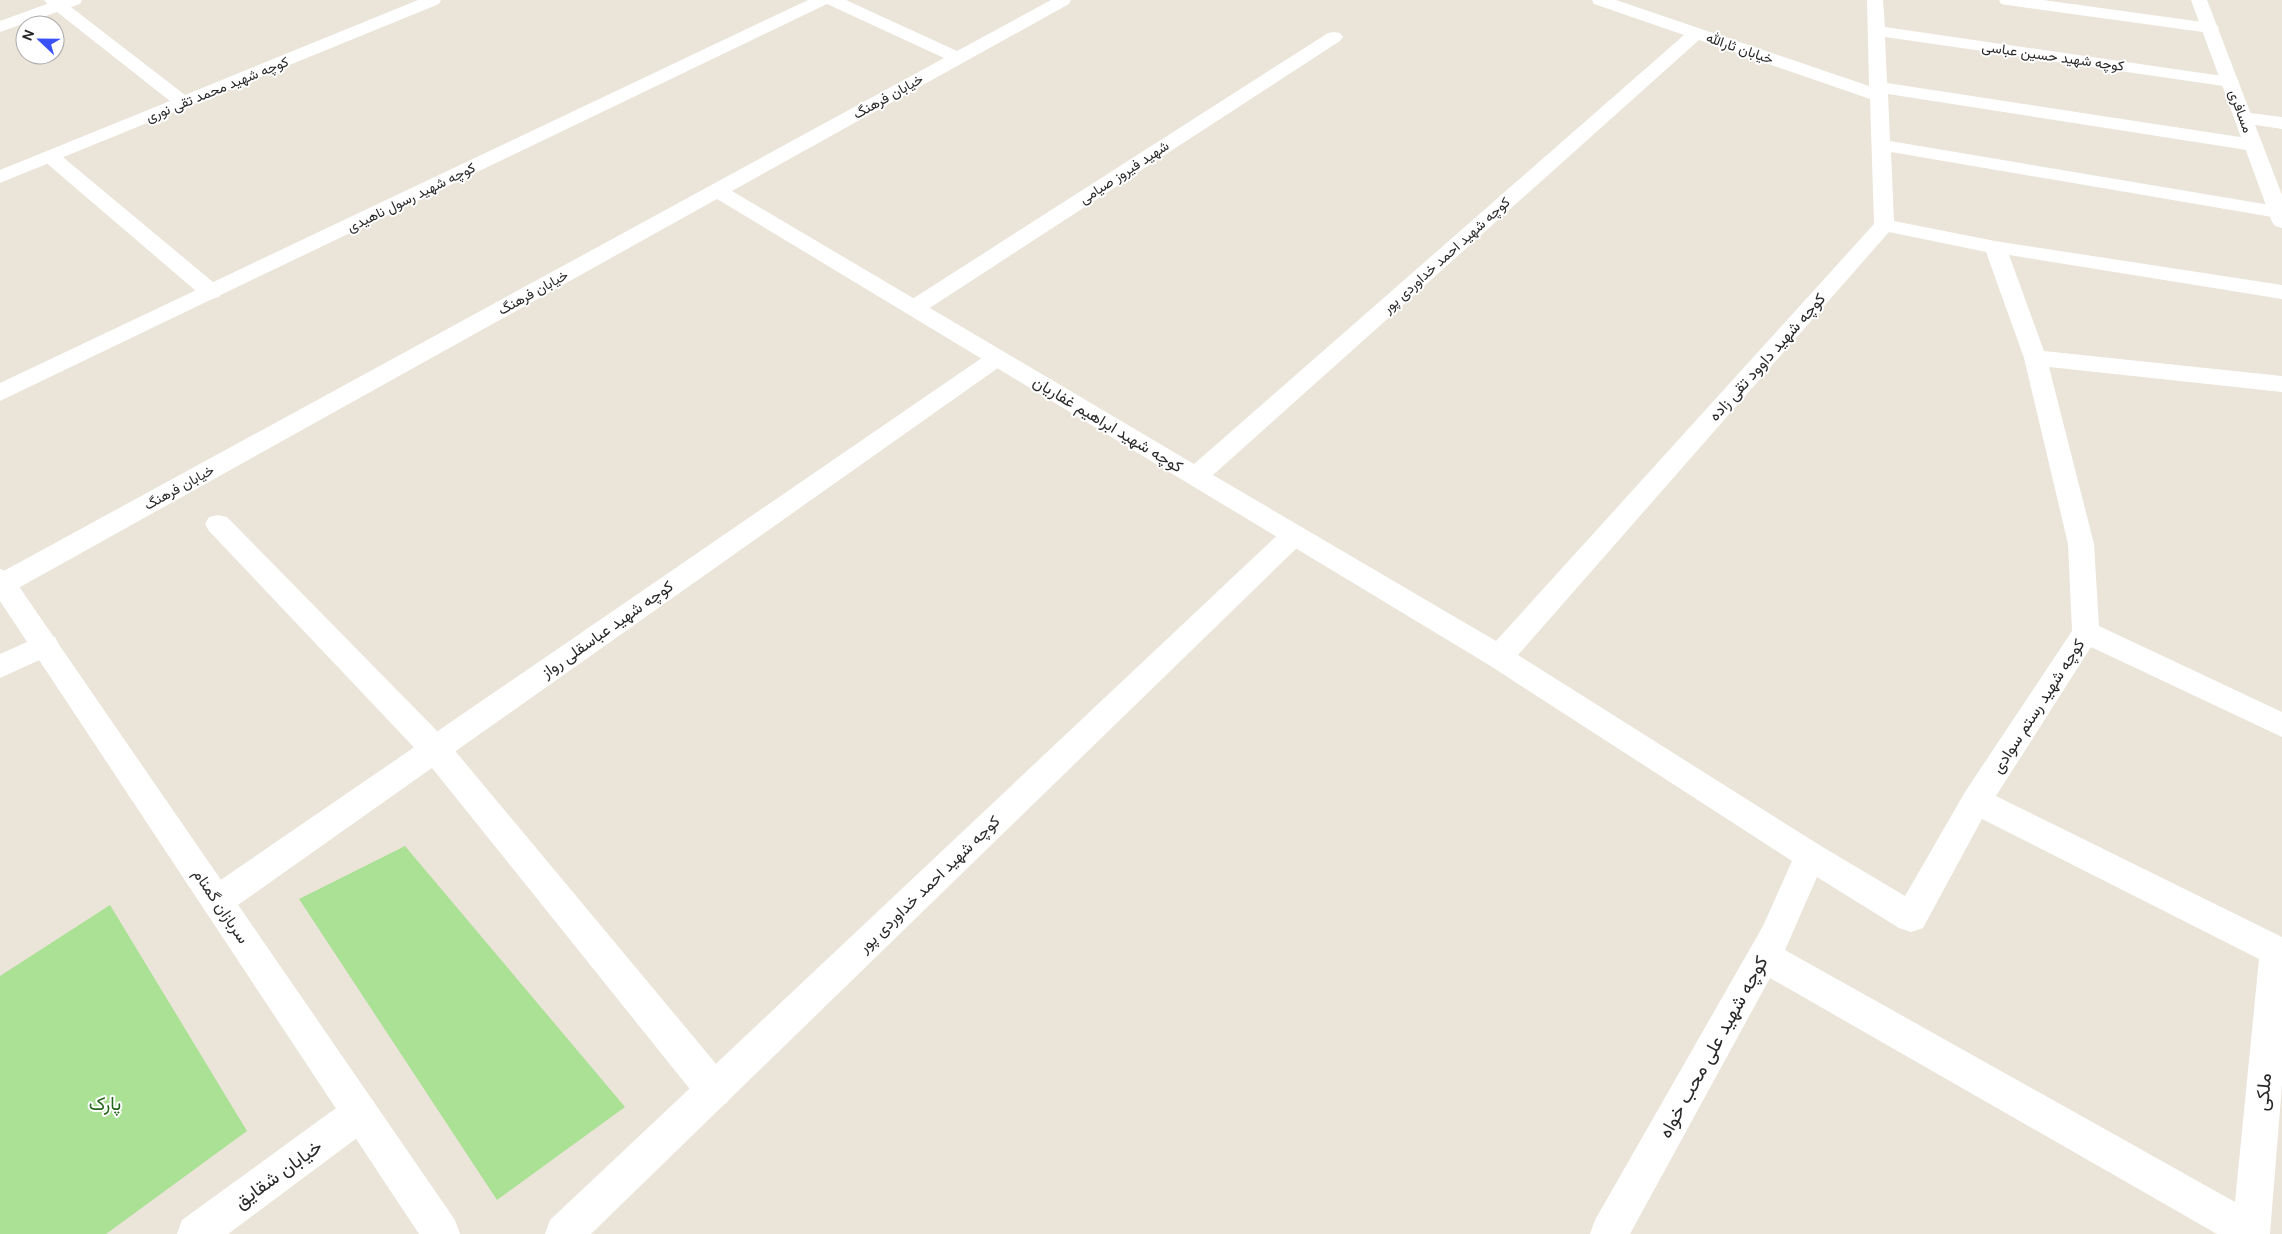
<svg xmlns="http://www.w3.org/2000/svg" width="2282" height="1234" viewBox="0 0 2282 1234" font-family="'DM Sans',Vazirmatn,sans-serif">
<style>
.green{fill:#abe195}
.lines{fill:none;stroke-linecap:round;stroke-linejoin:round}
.lane{fill:#fff;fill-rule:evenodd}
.street{fill:#fff;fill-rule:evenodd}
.secondary{fill:#fff;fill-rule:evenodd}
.labels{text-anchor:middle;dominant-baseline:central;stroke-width:4;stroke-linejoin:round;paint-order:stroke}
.far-street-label{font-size:14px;fill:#282828;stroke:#fff}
.street-label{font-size:16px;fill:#282828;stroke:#fff}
.near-street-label{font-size:19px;fill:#282828;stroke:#fff}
.near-park-label{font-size:19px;fill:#24631a;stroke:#fff}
</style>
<rect width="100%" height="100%" fill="#eae4d9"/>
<path class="green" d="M405,846L625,1107L497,1200L299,899Z
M110,905L247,1131L106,1234H0V976Z"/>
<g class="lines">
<path class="lane" d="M1334,32L1340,33L1343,37L1340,41L922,313L914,315L906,313L903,308L906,303L1328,33Z
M51,151L58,153L219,287L222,292L219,297L211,299L203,297L44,161L41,157L44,153Z
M997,351L1005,353L1008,358L1005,363L228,912L217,916L206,912L201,901L206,890L989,353Z
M1294,525L1303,528L1307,535L1303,542L591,1234H545L550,1220L1285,528Z"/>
<path class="street" d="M44,0H82L80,4L71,7L185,95L418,0H441L439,4L0,183V170L170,101L57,12L0,32V21L47,4Z
M808,0H846L957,51L1051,0H1071L1069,4L732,191L1194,464L1684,35L1594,4L1592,0H1616L1869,86L1867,0H1883L1885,27L2236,78L2239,82L2236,86L2230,87L1885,37L1887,83L2253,139L2260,141L2263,145L2260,149L2253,151L1888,94L1890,141L2282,207V217L2278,218L1891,152L1894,221L1995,241L2282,285V299L2009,255L2044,351L2282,376V392L2049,367L2094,544L2099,626L2282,712V737L2091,647L1996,796L2282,937V1085L2270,1234H2217L1770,978L1630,1234H1590L1595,1220L1763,926L1792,861L1489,665L717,199L13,591L0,593V573L944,58L827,4L0,401V383ZM1699,40L1870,99L1874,224L1496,641L1213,475ZM1889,232L1986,252L2024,358L2068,544L2072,631L1965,792L1905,896L1821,846L1518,655ZM1982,819L2259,959L2235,1202L1785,950L1817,877L1899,928L1911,932L1923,928Z
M1999,0H2043L2210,23L2216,24L2219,28L2216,32L2210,33L2007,5L2001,4Z
M2243,112L2282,117V129L2236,122L2234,118L2236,114Z
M218,515L227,517L446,740L727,1077L732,1090L727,1103L714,1108L701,1103L424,758L209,531L205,524L209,517Z
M45,634L55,637L59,645L55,653L0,678V654Z
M360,1095L373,1100L378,1113L373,1126L228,1234H177L182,1220L347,1100Z"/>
<path class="secondary" d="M2191,0H2207L2282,195V228L2275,226L2272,222Z
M0,569L9,572L455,1220L460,1234H419L0,601Z"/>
</g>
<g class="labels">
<g class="far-street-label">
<text transform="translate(1740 48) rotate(19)">خیابان ثارالله</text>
<text transform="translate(2053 56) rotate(8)">کوچه شهید حسین عباسی</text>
<text transform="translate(217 89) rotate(-22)">کوچه شهید محمد تقی نوری</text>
<text transform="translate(888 96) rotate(-29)">خیابان فرهنگ</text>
<text transform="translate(2241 111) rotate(70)">مسافری</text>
<text transform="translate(1124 172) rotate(-33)">شهید فیروز صیامی</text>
<text transform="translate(411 197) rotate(-26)">کوچه شهید رسول ناهیدی</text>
<text transform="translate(1446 255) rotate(-42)">کوچه شهید احمد خداوردی پور</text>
<text transform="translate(533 292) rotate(-29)">خیابان فرهنگ</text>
<text transform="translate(179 487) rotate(-29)">خیابان فرهنگ</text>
</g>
<g class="street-label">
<text transform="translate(1767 357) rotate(-48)">کوچه شهید داوود تقی زاده</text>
<text transform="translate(1108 424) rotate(31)">کوچه شهید ابراهیم غفاریان</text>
<text transform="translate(607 629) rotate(-35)">کوچه شهید عباسقلی رواز</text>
<text transform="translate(2038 706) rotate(-57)">کوچه شهید رستم سوادی</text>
<text transform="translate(929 884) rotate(-44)">کوچه شهید احمد خداوردی پور</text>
<text transform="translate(221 906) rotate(56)">سربازان گمنام</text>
</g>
<g class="near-street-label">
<text transform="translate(1713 1047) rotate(-61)">کوچه شهید علی محب خواه</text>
<text transform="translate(2263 1092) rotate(-85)">ملکی</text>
<text transform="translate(278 1174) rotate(-36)">خیابان شقایق</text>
</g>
<g class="near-park-label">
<text x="105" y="1103">پارک</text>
</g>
</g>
<g transform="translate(40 40) rotate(292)"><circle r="24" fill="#ffffff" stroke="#a9a9a9"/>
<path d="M0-4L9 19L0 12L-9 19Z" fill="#3851f8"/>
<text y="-8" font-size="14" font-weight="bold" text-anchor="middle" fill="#282828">N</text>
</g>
</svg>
